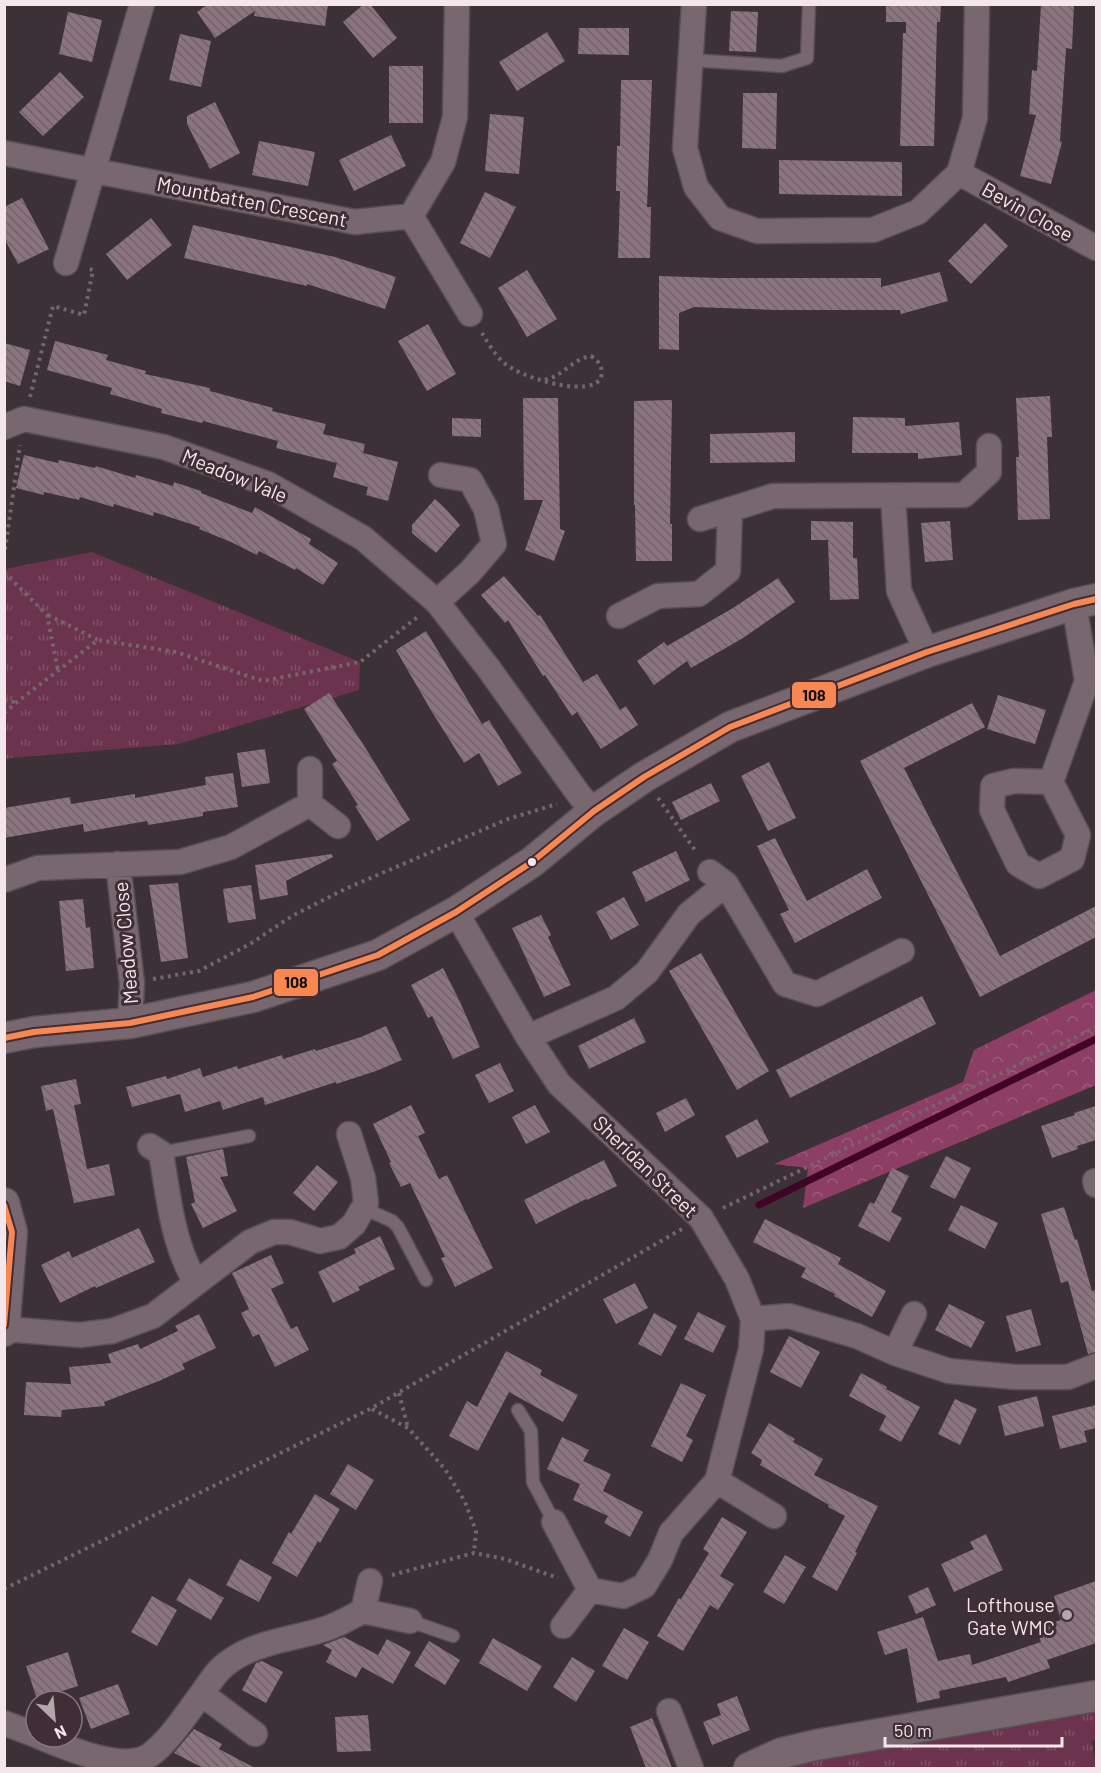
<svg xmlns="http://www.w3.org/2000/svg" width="1101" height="1773" viewBox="0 0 1101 1773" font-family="Barlow,sans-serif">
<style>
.grass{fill:url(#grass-tufts)}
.forest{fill:url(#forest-crowns)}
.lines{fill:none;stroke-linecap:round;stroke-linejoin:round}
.stream{stroke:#400427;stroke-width:7}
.building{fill:url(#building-back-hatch)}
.service-casing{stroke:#584f53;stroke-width:15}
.minor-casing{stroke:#584f53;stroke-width:27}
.tertiary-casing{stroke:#584f53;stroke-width:33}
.path{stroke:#73666c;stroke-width:4;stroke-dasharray:3 4.5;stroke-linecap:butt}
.service{stroke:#79676f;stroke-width:12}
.minor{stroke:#79676f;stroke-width:24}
.tertiary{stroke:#79676f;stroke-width:30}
.bus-1-casing{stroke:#402d35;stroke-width:10}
.bus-1{stroke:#f88751;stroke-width:6}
.bus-dot{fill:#f3e7eb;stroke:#402d35;stroke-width:2}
.poi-dot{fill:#b3a7ac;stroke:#402d35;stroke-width:2}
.labels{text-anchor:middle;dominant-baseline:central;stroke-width:6;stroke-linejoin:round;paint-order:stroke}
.street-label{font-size:20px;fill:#f3e7eb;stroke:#402d35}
.poi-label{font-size:20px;fill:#f3e7eb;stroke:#402d35;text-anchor:end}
.line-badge{stroke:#402d35;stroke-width:2}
.pale-badge-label{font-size:16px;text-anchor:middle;font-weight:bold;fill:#111}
</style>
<defs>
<pattern id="grass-tufts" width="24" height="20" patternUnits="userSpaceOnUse" patternTransform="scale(1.5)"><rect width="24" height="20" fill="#6c334e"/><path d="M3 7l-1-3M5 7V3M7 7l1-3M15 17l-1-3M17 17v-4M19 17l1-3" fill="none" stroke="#815168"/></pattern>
<pattern id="forest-crowns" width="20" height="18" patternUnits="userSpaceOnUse" patternTransform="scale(1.5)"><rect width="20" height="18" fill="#8c3e64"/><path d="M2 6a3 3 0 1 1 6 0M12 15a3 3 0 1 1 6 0" fill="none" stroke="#9d5a7a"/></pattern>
<pattern id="building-back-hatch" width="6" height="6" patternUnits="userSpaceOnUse" patternTransform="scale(1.5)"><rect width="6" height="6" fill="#8b747e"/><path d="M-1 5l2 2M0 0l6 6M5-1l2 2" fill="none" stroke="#716168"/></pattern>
</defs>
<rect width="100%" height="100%" fill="#3c3136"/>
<path class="grass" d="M92,552L360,662L359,690L178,744L10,758L5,760V569Z
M1096,1696V1739L1092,1741L1096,1768H749Z"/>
<path class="forest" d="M1096,990V1085L803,1208L808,1168L774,1164L963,1082L974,1050Z"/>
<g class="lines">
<path class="stream" d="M759,1205L1096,1039"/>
</g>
<path class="building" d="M208,4H328L325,26L254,16L255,11L215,38L197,12Z
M364,4H370L397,38L373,58L343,22Z
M886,4H941L940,22H937L934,146H900L903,33H906V22H886Z
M1041,4H1074L1072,49L1066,48L1060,141L1062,142L1051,184L1020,176L1036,115L1029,114L1032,70L1037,71Z
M731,11L758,12L756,52L729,51Z
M68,12L102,20L92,62L59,54Z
M579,28H629V55L578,54Z
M547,32L565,61L517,91L499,62Z
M180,34L211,41L201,87L169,80Z
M389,66H423V123H389Z
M60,72L84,97L43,136L19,112Z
M621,80H652L647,207H651L650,258H618L620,191H616L617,146H620Z
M743,93H777L776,149L742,148Z
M215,102L240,153L210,169L187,124V116Z
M490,114L524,117L519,174L485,171Z
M391,135L406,166L354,191L339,160Z
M259,141L315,152L308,186L252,175Z
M779,160L902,162V196L779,194Z
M485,192L516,207L490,258L460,243Z
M22,198L49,249L18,264L4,238V207Z
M151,218L172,245L127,280L106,254Z
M985,223L1008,246L971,284L948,261Z
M193,225L335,257L396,277L385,309L307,284V286L184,258Z
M527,270L557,319L527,337L498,288Z
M940,272L948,301L901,314L900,310H775L694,307L679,313V350L659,349V276L718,278H881V287Z
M428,324L456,374L427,391L398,341Z
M55,341L108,355L106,360L146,371L145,374L210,388V391L273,408L272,411L326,424L323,434L365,444L363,453L398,462L388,501L366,495L368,487L333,477L337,463L276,448L278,441L203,421L202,423L161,413L162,409L110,394L112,388L47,370Z
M4,343L30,350L20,386L4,381Z
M1050,396L1052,437H1047L1050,519L1018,520L1016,457H1019L1016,398Z
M523,398H558L560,529L565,531L554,561L525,550L543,500H524Z
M672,400L670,524H672V561H636L635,505H634V401Z
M853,417L905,418V426L959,422L962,455L918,459V453H852Z
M452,418L481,419V437L452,436Z
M795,432V462L710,463V434Z
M24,455L58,463L59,460L95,468L96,466L135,478L136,475L173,486L174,482L201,491V493L252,513L255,507L311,539L309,544L338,563L323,585L296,568L295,570L259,551L257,555L231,542L199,529L200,527L154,512L153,516L114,504L113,507L80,497L79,500L44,492V495L16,488Z
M435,499L445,508L460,525L436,553L412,533V525Z
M811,521L853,522V558H857L859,599L830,600L828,540H811Z
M950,521L953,560L925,562L921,523Z
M504,576L538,616L540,615L583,682L597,674L620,710L626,706L638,725L601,749L577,712L572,716L545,675L543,676L508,620L505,623L481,595Z
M778,578L795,602L743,638L691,668L687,661L654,685L637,661L664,642L667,646L733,608Z
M426,631L482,724L489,720L522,773L498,786L479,753L464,763L432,712L396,650Z
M329,693L363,744L410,820L377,841L355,806L358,805L332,764L337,761L304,709Z
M998,695L1046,710L1035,744L987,729Z
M972,703L985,727L904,768L1000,956L1096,906V937L980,997L860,761Z
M265,749L270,783L242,787L237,753Z
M769,762L796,818L768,831L741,776Z
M233,773L238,807L203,812V816L148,825L147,821L84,832L83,824L4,838V808L70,797L71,804L135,794V798L206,785L205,777Z
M711,783L720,801L681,820L672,802Z
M775,838L807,901L867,869L882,898L795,943L780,914L789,910L757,846Z
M676,851L690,880L646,902L632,872Z
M332,854L333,857L286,881L288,895L260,900L255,865Z
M178,883L188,958L161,962L149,885Z
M251,885L256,919L228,923L223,889Z
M624,897L639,925L611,940L596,912Z
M83,899L86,928L90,927L94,968L66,971L59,901Z
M541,915L551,935L548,937L571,985L544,997L512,928Z
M701,953L769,1071L737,1090L669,971Z
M443,968L460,1002L480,1047L453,1059L432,1016L428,1018L411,985Z
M922,996L936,1024L790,1098L776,1070Z
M634,1018L646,1042L589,1069L578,1046Z
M386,1026L402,1060L376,1071L336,1084V1082L265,1105L263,1097L223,1110L220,1101L185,1112L180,1094L132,1107L126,1087L166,1076L167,1079L200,1068L203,1077L237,1066L238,1069L282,1055L283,1059L315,1049L316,1051L361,1037Z
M500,1063L514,1091L489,1103L475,1075Z
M76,1079L81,1104L74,1105L87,1169L109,1164L115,1195L74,1203L53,1109L46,1111L41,1086Z
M686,1098L695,1115L665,1132L656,1113Z
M411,1105L425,1133L418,1136L439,1179L447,1175L493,1268L455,1287L441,1258L445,1257L410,1183L401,1187L389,1163L391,1162L373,1124Z
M535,1105L550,1132L526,1144L512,1117Z
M1096,1106V1140L1077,1146L1078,1149L1052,1158L1041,1126L1075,1115L1074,1113Z
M757,1119L769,1142L737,1158L725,1136Z
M223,1149L228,1176L220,1177L237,1211L203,1228L191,1204L195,1202L186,1157Z
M946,1156L971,1168L955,1199L930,1187Z
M604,1160L617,1186L587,1200L586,1199L536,1224L524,1200Z
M317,1165L338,1182L314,1211L293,1193Z
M892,1168L909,1176L891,1212L902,1218L889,1242L858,1226L870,1202L874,1204Z
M961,1205L998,1223L985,1249L948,1230Z
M1064,1207L1075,1240L1077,1239L1092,1291L1096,1290V1352L1088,1354L1068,1281L1061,1283L1041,1214Z
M765,1219L841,1258L838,1264L886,1291L872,1317L834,1296L835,1294L801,1277L806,1268L753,1242Z
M139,1228L155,1262L96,1288L95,1286L60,1303L41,1265L69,1251L72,1258Z
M380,1236L395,1269L358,1287L360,1290L333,1303L318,1272L356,1253L354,1249Z
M271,1255L284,1283L271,1289L291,1329L297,1326L309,1350L275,1367L259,1334L253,1337L241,1313L249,1309L232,1273Z
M635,1283L648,1308L616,1324L603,1299Z
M949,1304L985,1322L971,1348L935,1330Z
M1031,1309L1041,1345L1016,1352L1006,1316Z
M698,1312L726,1326L713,1353L684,1339Z
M654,1313L677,1326L661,1356L638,1344Z
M199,1314L216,1348L182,1364L185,1369L159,1381L104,1402L105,1406L62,1410L61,1417L24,1415L26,1382L71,1384L69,1367L111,1363L108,1354L138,1344L140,1349L178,1331L175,1326Z
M789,1336L820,1352L801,1388L770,1372Z
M506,1351L542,1370L540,1375L578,1395L563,1422L509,1392L478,1451L449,1436L467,1401L477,1407Z
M861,1373L887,1387L886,1389L920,1407L901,1442L879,1430L886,1416L849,1396Z
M681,1383L706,1395L686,1436L693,1440L682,1462L651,1446Z
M1037,1396L1044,1426L1005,1436L998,1406Z
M955,1399L977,1409L960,1445L938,1434Z
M1096,1405V1428L1084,1431L1087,1442L1060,1449L1052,1416Z
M769,1423L795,1439L793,1442L823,1459L814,1475L878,1506L855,1552L857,1553L837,1591L812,1577L845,1516L828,1507L829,1505L760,1465L762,1460L751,1453Z
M562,1437L589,1450L583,1461L611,1474L603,1491L643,1512L630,1537L604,1523L608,1516L573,1500L580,1484L547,1469Z
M348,1464L374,1480L356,1510L330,1494Z
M315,1494L340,1509L320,1543L318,1541L297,1577L272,1563L289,1532L291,1534Z
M722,1517L747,1532L720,1576L734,1584L718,1610L710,1605L683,1651L657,1636L679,1598L681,1599L709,1553L703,1549Z
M986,1534L1003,1570L954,1592L941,1564L974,1549L970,1542Z
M785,1555L806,1567L784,1604L763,1592Z
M240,1559L272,1577L259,1602L226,1585Z
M189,1578L224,1598L211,1620L176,1600Z
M1096,1581V1643L1047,1660L1050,1668L1008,1682L1006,1677L939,1691L940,1698L917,1703L907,1648L885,1655L877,1632L923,1617L938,1661L970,1654L972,1665L1041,1642L1036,1628L1061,1620L1054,1596Z
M928,1587L936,1605L916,1614L908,1596Z
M152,1596L177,1610L157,1646L131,1632Z
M624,1628L649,1642L627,1680L602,1666Z
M344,1637L378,1655L387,1639L411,1652L393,1684L362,1667L356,1678L326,1662L332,1650L323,1645Z
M493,1638L542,1666L527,1691L479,1663Z
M429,1641L460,1660L445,1685L414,1666Z
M68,1652L78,1686L37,1699L26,1666Z
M572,1657L595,1671L576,1702L553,1687Z
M262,1661L283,1672L266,1703L242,1690L256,1663Z
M118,1684L130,1714L91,1729L79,1698Z
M737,1696L750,1730L712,1745L703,1722L721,1715L717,1704Z
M368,1715L371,1751L337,1752L335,1717Z
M652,1718L658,1732L672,1768H646L630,1727Z
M194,1729L222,1744L219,1749L255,1768H203L174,1753Z"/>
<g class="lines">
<defs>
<path id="service" d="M690,60L782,66L807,58L809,4
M161,1153L249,1136
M363,1208L392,1221L398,1227L426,1280
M518,1410L531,1431L533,1482L554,1522
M410,1621L453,1636"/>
<path id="minor" d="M694,4L685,148L696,187L720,218L757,231L873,230L918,212L959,173L975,118L977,4
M4,153L355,222L411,216L443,162L455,117L457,4
M959,173L1096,248
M411,216L470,314
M66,263L142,4
M4,427L24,419L164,447L268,484L363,538L437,602L489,669L580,796L594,811
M893,496L899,591L927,652
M700,519L773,496L964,495L989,472V446
M437,602L470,572L494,544L486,509L470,480L441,475
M619,616L658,596L699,594L728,571L730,511
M310,769V804L338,826
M1051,782L1014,781L993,786L992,810L1018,864L1039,876L1072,859L1078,835L1051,782L1087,681L1074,604
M118,864L132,983L130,1023
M710,872L726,884L785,984L817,994L902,951
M4,880L38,868L180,862L231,847L310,804
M456,912L528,1037L559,1084L701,1218L737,1279L753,1319L751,1349L717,1481L671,1533L660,1560L644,1586L623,1596L590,1590L563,1626
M528,1037L616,998L647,972L689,914L726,884
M150,1146L161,1153C169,1199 172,1242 196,1283
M1095,1181L1096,1185
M753,1319L789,1316L857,1336L895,1353L949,1371L1015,1377H1068L1096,1366
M5,1329L80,1335L112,1331L153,1316L250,1242L274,1232H290L320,1241L339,1237L354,1224L366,1203L363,1178L349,1134
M895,1353L914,1314
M717,1481L774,1516
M554,1522L590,1590
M363,1611L410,1621
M202,1694L255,1734
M669,1711L691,1768
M4,1723L36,1735
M40,1737C67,1748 124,1773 150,1755C170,1740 185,1716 200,1696C214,1677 216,1669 238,1656C264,1641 297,1638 325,1629C338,1625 351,1617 363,1611L370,1581"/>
<path id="tertiary" d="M4,1038L34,1032L130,1023L253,997L378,955L456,912L532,862L594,811L644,777L730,727L927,652L1074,604L1096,599
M4,1203L12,1232L4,1331
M749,1768L782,1753L816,1745L1096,1696"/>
</defs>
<use href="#service" class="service-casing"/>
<use href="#minor" class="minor-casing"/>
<use href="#tertiary" class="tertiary-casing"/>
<path class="path" d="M482,333C488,343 495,355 504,363C521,377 573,393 594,384C595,384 600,380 601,379C603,367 600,362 591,356C571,359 561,380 540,380
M30,397L53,306L84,315L93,270L87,268
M4,557L20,445
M4,572L47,615L58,671
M48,615L98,640
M4,701L16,702
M4,713L17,702L98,640L176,652L263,681L360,662L420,615
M658,798L697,853
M153,979L199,971L250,944L292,916L345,889L508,819L557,804
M723,1208L1096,1027
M399,1393L408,1428
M372,1409L408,1428L445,1469L465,1502L476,1531L474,1553
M392,1575L474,1553L505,1559L558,1578
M4,1589L372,1408L682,1229"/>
<use href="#service" class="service"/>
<use href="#minor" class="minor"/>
<use href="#tertiary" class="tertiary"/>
<defs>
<path id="bus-1" d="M4,1038L34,1032L130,1023L253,997L378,955L456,912L532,862L594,811L644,777L730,727L927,652L1074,604L1096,599
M4,1205L12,1232L4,1325"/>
</defs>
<use href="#bus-1" class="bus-1-casing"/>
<use href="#bus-1" class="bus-1"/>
</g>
<circle class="bus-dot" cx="532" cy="862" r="5"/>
<circle class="poi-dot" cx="1067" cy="1615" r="6"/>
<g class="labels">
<g class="street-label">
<text transform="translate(252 201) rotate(11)">Mountbatten Crescent</text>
<text transform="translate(1028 211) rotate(29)">Bevin Close</text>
<text transform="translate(235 475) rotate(22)">Meadow Vale</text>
<text transform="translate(125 943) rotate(-95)">Meadow Close</text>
<text transform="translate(646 1166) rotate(44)">Sheridan Street</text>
</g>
<g class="poi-label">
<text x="1055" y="1604">Lofthouse<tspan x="1055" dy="23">Gate WMC</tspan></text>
</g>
</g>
<g class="line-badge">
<rect x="791" y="681" width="46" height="28" rx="6" fill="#f88751"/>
<rect x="273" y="968" width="46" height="29" rx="6" fill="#f88751"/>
</g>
<g class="pale-badge-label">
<text x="814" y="701">108</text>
<text x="296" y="988">108</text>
</g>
<rect width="1101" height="1773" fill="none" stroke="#f3e7eb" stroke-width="12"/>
<g transform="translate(54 1719) rotate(154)"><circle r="28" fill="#402d35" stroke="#88777e" stroke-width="1.5"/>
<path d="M0-4.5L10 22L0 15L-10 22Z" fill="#b3a7ac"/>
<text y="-9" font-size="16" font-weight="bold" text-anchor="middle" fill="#f3e7eb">N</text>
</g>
<path d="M885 1737v9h177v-9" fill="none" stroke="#f3e7eb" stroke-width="3"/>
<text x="894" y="1737" font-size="18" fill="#f3e7eb" stroke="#402d35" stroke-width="4.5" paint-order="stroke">50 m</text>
</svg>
